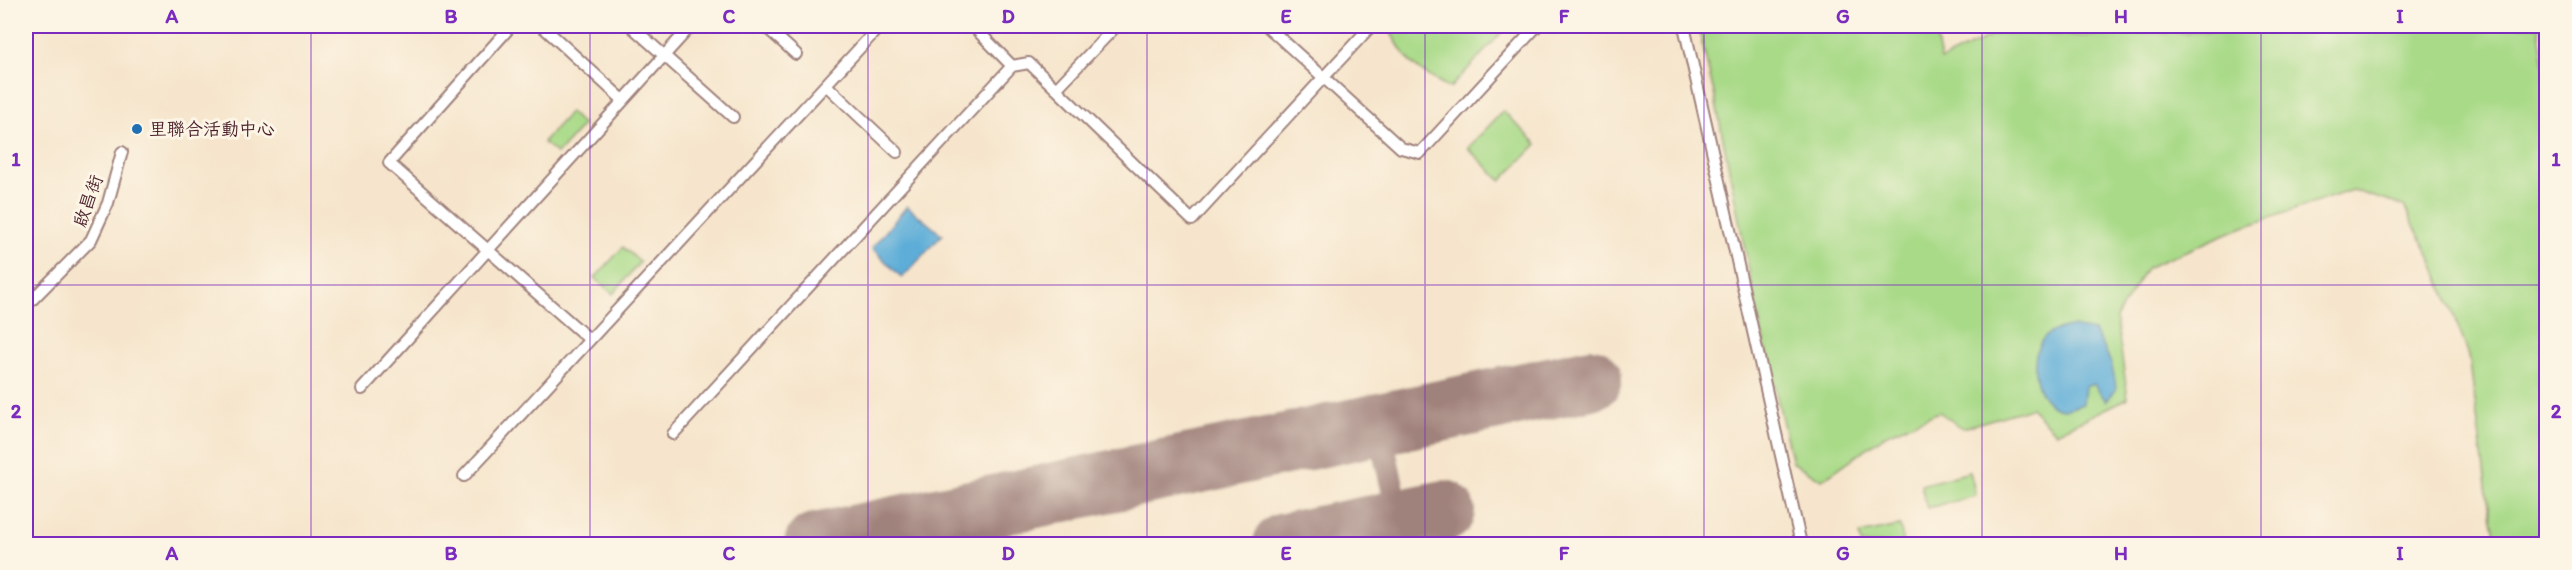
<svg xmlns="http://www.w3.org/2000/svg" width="2572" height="570" viewBox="0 0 2572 570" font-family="Itim,'LXGW WenKai TC',sans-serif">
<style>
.green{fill:#a9da88;stroke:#7a7c5a;stroke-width:1.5}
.water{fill:#5dadd8;stroke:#546682;stroke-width:1.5}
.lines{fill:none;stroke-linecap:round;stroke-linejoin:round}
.taxiway{stroke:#a0827c;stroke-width:24}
.runway{stroke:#a0827c;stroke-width:62}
.street-casing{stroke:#a0827c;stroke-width:14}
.street{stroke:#fff;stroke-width:10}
.grid{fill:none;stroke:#7b2cbf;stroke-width:1.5;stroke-opacity:0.55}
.poi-dot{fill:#1f6fb2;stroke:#fcf5e5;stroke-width:2}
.labels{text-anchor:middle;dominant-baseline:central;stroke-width:6;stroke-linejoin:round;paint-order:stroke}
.poi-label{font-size:18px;fill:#4a1f2b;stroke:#fcf5e5;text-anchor:start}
.street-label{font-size:18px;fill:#4a1f2b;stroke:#fcf5e5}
.neatline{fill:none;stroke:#7b2cbf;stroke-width:2}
.grid-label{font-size:20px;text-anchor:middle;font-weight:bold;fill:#7b2cbf}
</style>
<rect width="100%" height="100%" fill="#fcf5e5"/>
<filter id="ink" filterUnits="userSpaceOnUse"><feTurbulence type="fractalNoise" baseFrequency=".0167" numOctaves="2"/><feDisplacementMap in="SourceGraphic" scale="12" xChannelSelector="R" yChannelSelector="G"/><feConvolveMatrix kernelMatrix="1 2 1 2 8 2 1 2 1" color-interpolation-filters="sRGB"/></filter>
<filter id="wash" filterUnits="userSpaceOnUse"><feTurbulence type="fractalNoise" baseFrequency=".008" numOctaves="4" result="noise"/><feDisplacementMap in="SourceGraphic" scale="24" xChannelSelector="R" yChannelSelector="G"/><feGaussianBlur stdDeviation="1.35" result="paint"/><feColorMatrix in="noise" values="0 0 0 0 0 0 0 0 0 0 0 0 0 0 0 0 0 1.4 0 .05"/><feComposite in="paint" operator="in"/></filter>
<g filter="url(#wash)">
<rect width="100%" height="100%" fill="#f6e5cc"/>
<path class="green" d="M1387,26H1508L1450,88C1411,67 1409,64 1387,26Z
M1698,26H1934L1941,60L1998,33L2084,36L2237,31L2282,26H2538L2546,77V544H2497L2488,501L2469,355L2434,265L2404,206L2352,190L2235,230L2146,268L2116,318L2128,398L2056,433L2031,408L1962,428L1939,412L1887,434L1822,480L1792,462L1758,316L1714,93Z
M1503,111L1537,144L1501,181L1468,148Z
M570,112L583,125L557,154L543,142Z
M623,247L640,262L613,294L595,278Z
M1970,472L1976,496L1927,508L1921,485Z
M1900,526L1904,544H1861L1859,534Z"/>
<path class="water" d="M907,206L942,235L902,278L872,248Z
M2072,327L2094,331C2107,351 2114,366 2116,390L2106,401L2094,384L2085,387L2083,404C2077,406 2070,409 2064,409C2035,408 2027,358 2043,339C2050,330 2061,329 2072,327Z"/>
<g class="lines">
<path class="taxiway" d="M1378,424L1400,520
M893,528L896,544"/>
<path class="runway" d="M815,544L1591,379
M1284,544L1444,511"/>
</g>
</g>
<g filter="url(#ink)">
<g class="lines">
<defs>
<path id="street" d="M511,26L389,163L589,339
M542,26L623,100
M631,26L733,117
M765,26L796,54
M973,26L1012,66L1029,63L1192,220L1371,26
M1267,26L1401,148L1420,153L1537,26
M1684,26L1801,544
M827,86L897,152
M1056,89L1116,26
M26,306L91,240L108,203L122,152
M362,389L691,26
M673,434L1012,66
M464,476L880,26"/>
</defs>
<use href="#street" class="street-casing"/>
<use href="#street" class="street"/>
</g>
</g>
<path class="grid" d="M311,26V544M590,26V544M868,26V544M1147,26V544M1425,26V544M1704,26V544M1982,26V544M2261,26V544M26,285H2546"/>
<circle class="poi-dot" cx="137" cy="129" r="6"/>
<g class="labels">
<g class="poi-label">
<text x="149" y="129">里聯合活動中心</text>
</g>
<g class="street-label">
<text transform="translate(88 201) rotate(-70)">啟昌街</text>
</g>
</g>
<rect width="2572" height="570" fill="none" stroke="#fcf5e5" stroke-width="66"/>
<rect x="33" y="33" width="2506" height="504" class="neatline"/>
<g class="grid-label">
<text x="172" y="23">A</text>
<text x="451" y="23">B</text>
<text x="729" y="23">C</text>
<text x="1008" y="23">D</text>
<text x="1286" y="23">E</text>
<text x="1564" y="23">F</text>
<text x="1843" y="23">G</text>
<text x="2121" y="23">H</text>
<text x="2400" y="23">I</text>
<text x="16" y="166">1</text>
<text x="2556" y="166">1</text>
<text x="16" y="418">2</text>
<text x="2556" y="418">2</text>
<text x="172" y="560">A</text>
<text x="451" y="560">B</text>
<text x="729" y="560">C</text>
<text x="1008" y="560">D</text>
<text x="1286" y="560">E</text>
<text x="1564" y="560">F</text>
<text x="1843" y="560">G</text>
<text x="2121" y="560">H</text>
<text x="2400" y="560">I</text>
</g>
</svg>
